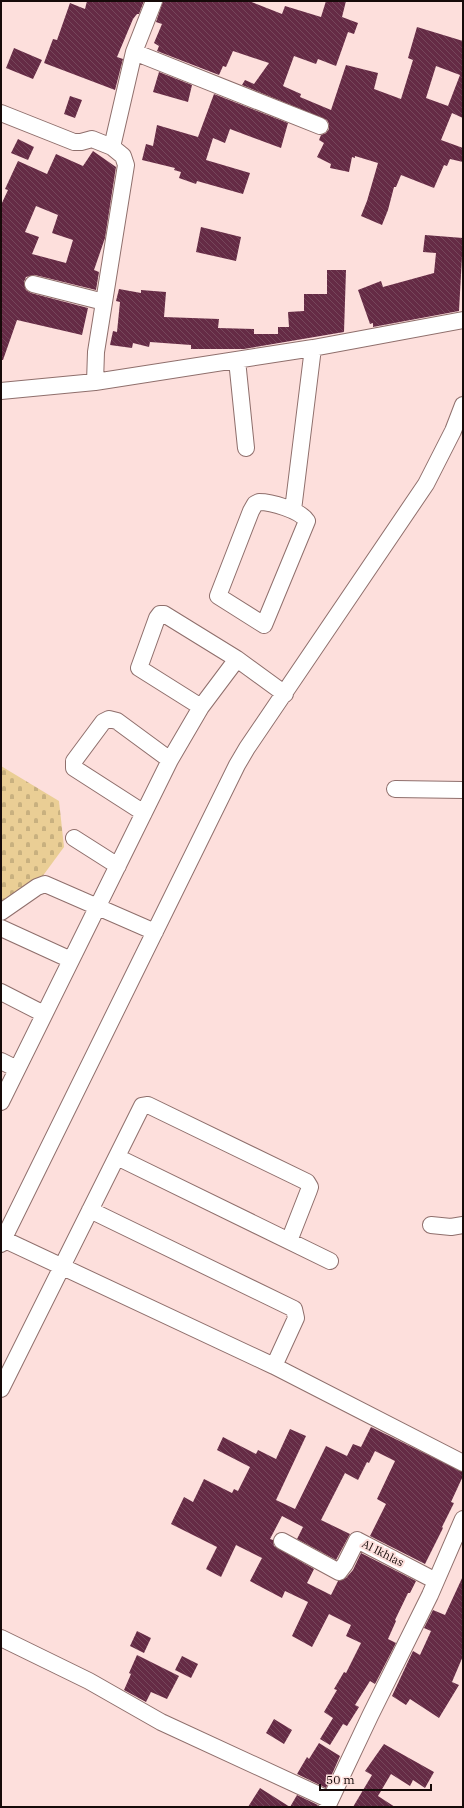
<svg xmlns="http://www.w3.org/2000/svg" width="464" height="1808" viewBox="0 0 464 1808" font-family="'IBM Plex Serif',serif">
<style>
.cemetery{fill:url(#cemetery-stones)}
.building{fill:url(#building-back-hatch);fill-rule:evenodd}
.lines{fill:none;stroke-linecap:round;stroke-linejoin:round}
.minor-casing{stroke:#8f6f6c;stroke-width:18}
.minor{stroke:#fff;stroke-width:16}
.labels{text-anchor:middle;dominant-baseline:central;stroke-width:4;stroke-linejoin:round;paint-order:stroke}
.street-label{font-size:11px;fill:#160a09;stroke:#fddfdc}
</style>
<defs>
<pattern id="cemetery-stones" width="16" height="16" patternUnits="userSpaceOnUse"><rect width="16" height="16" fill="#eace95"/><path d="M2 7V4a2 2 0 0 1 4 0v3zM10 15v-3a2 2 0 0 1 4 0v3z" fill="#c8b07f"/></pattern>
<pattern id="building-back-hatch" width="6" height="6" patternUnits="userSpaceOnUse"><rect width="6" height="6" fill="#652b45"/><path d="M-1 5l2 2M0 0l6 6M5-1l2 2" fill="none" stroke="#76475b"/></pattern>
</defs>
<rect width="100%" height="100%" fill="#fddfdc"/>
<path class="cemetery" d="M1,766L59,801L64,847L42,877L1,906Z"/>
<path class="building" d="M87,1H144L139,14H137L133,19L117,57L123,59L115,90L44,63L53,39L57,40L70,3L85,9Z
M163,1H249L282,14L285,6L321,17L326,1H346L342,17L358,23L354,34L348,32L336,66L318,59L316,64L294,56L283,86L301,94L300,97L331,110L346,65L378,73L374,89L401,99L413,60L408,58L417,27L463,41V118L452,113L441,140L463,148V162L450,159L447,166L444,165L434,188L401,175L396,187H394L388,210L382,225L361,216L367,201L378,163L355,156V158L352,157L349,172L330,168L331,164L317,157L324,143L319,140L321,135L326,133L329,129V124L327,120L242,85L245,80L254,84L269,63L233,51L226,67L223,66L219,75L157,51L159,46L154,43L162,24L156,22ZM436,66L460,75L448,106L426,98Z
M14,48L42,60L33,79L6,68Z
M159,72L192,85L188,102L153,92Z
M214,94L288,123L281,148L230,129L225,143L213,138L206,160L250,173L243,194L197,181L196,184L179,178L181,172L174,170L175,168L142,160L146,144L153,146L157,125L198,137Z
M70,96L82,100L75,118L64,114Z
M18,139L34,147L28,160L11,153Z
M93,151L116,167L105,238L94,270L99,272L96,290L35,275L26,277L24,282L26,290L31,293L88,308L82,335L17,320L3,360H1V205L8,190L5,189L18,161L47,174L56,154L83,166ZM36,206L58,215L52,233L73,240L66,263L32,254L39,237L25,232Z
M201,227L241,237L236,261L196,252Z
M425,235L463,238L459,311L373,327V323L370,324L358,290L381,281L383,287L434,273L436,253L423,252Z
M327,270H346L344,332L244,349H191V345L150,342L149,347L133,343L132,348L110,345L113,331L117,332L120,302L116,301L119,289L141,293V290L166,292L164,317L219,319L218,328L254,329V334H278V327H289L288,312L304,311V294H327Z
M371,1427L463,1472V1476L451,1502L454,1503L442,1527L443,1528L425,1564L370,1536L386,1504L377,1499L395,1461L375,1451L369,1463L367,1462L358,1480L345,1473L321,1520L350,1534L336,1560L297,1539L303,1527L282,1516L270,1539L273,1540L274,1546L314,1569L307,1583L331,1595L338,1581L346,1578L353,1570L361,1553L416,1581L410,1593H408L395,1620L396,1621L388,1639L396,1643L375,1684L370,1681L355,1705L359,1707L347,1726L343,1724L330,1745L320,1739L333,1718L324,1712L337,1690L334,1689L344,1672L346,1673L361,1643L346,1636L351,1625L329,1614L312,1647L292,1636L308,1602L285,1591L282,1598L250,1581L262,1558L236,1545L221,1577L206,1569L217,1547L171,1524L184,1497L193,1502L204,1479L232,1493L234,1489L238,1491L250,1467L217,1450L223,1437L256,1454L258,1450L276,1459L290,1429L306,1436L276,1500L295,1509L326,1446L347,1456L353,1444L361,1447Z
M463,1576V1656L452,1682L459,1685L439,1718L410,1699L406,1705L392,1696L413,1651L420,1655L431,1631L424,1628L433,1610L445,1615Z
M137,1631L151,1638L144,1653L130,1646Z
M137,1655L179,1676L167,1699L151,1692L146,1702L124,1690L131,1674L129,1673Z
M182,1656L198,1664L191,1678L175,1670Z
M274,1719L292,1730L284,1744L266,1733Z
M319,1743L340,1756L326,1788L297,1774L307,1757L309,1759Z
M384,1744L434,1772L425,1788L413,1780L410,1786L391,1774L378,1796L395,1807H353L372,1775L365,1771Z
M260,1788L290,1807L297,1795L318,1805L317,1807H248Z"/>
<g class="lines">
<defs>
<path id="minor" d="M134,52L320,126
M1,113L74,142H81L92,139L112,147
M33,284L104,302
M237,360L246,448
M95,382L96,352L126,165L123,156L112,147L134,52L154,1
M1,391L95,382L313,348L463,320
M259,502C271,502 300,510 307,521L264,625L218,596L251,511L255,504Z
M293,510L313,348
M201,707L139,668L157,618L160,614H164L237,659L285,694
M395,789L463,790
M144,813L74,768V761L103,722L109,719L117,721L170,760
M74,838L118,866
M1,912L37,887L45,884L155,932
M1,928L71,960
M1,992L44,1014
M1,1061L17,1069
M1,1102L170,760L201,707L237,659
M117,1157L330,1261
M90,1210L294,1309L296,1318L274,1366
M431,1225L451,1227L463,1225
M3,1239L274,1366L463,1463
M1,1244L237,765L247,748L426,484L453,431L463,405
M1,1389L142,1106L148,1105L307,1182L310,1187L309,1190L289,1241
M282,1541L339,1572L345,1564L357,1540L436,1581
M1,1638L89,1681L161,1722L330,1800
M327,1807L370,1716L430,1595L463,1519"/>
</defs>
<use href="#minor" class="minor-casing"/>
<use href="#minor" class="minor"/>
</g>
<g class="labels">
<g class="street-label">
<text transform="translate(383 1553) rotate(27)">Al Ikhlas</text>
</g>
</g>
<rect width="464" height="1808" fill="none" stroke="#160a09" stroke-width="4"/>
<path d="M320 1784v6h111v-6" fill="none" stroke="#160a09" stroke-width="2"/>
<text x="326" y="1784" font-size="12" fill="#160a09" stroke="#fddfdc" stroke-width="3" paint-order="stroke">50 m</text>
</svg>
